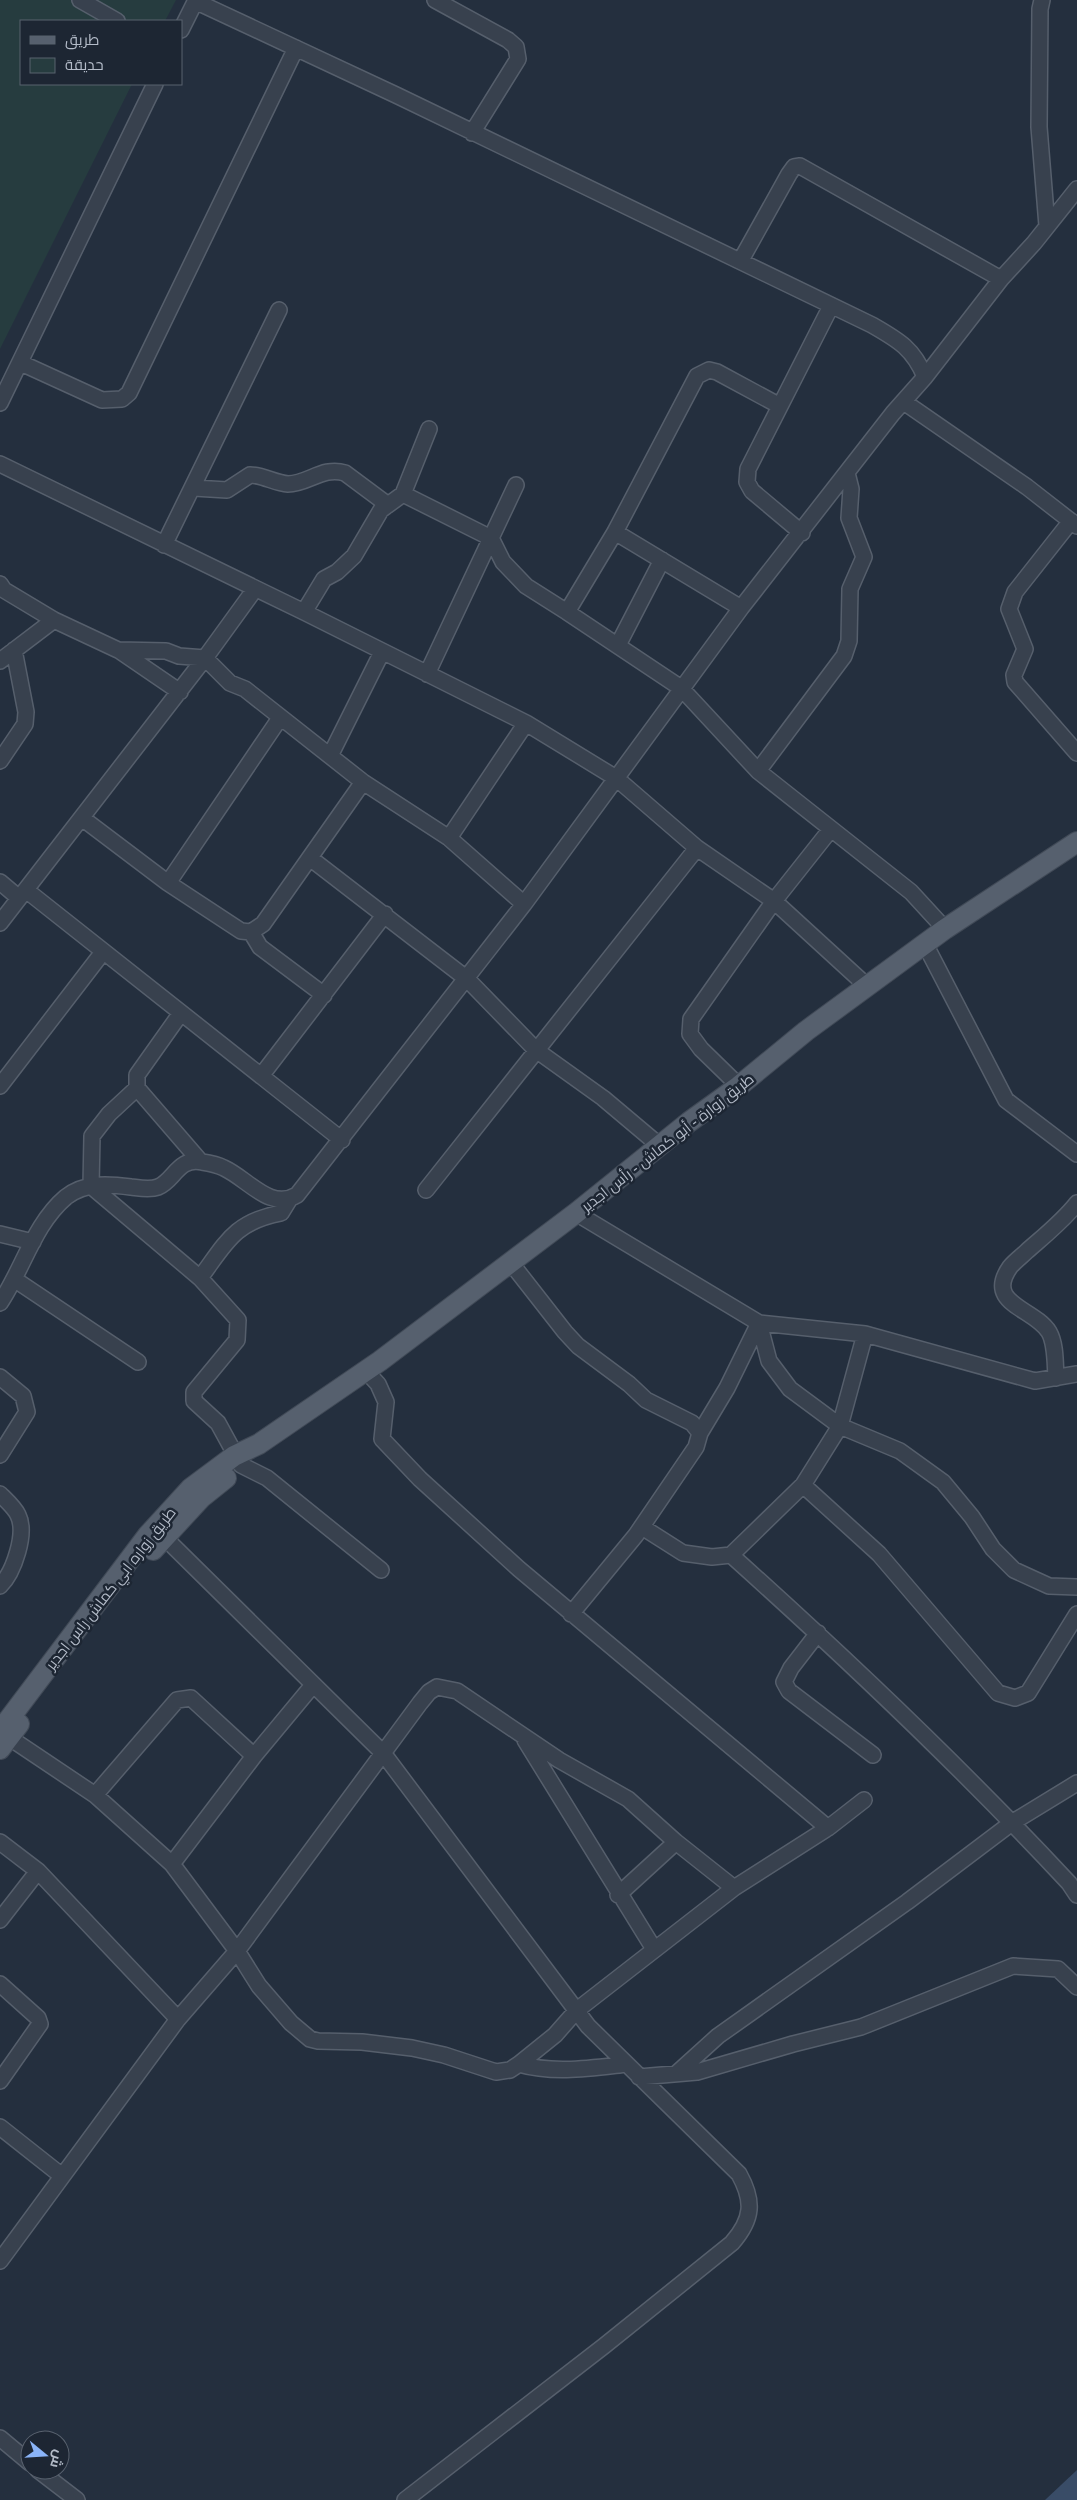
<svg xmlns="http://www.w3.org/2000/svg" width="1077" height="2500" viewBox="0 0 1077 2500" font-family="'Noto Sans',Cairo,sans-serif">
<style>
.green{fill:#263c3f}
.water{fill:#394c67}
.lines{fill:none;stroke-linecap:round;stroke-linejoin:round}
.minor-casing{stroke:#565f6c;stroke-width:18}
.major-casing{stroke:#414a57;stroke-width:22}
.minor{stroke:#38414e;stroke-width:15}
.major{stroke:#56606e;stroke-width:20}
.labels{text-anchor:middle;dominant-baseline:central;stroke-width:5;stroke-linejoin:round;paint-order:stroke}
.street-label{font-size:15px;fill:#b4bcc9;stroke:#1d2633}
</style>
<rect width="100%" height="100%" fill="#242f3e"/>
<path class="green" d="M0,0H176L165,21H21V84H132L0,349Z"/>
<path class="water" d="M1077,2470V2500H1045Z"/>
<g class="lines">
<defs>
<path id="minor" d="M80,0L117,21
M435,0L508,40L516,47L518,59L472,133
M1042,0L1040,9L1039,127L1047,226
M195,1L396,95L872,325C898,340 913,348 925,377
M181,30L196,0
M741,260L789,174L794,167L800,166L1001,279
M21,363L102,400L122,399L129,393L296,48
M904,402L1027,487L1077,526
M0,403L155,84
M780,406L717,372L709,370L697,376L615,532L567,612L681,688L758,771L911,892L945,929
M0,464L304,612L526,723L616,778L697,848L774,901L868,987
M194,488L227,490L250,475C263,475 275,483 288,484C308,484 323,466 345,473L388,505
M403,494L491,538L503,562L526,586L567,612
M1071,521L1015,592L1009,609L1025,649L1014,675L1015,682L1077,753
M615,532L741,608
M802,533L752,491L747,482L748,469L831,306
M164,545L279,310
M0,584L4,590L54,620L118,650L166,651L179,656L205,658L230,683L245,689L363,782L449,838
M304,612L324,579L337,572L354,556L381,510L403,494L429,429
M618,645L662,560
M120,651L180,692
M0,661L54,620
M427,674L516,485
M331,754L382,652
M0,761L25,724L26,712L14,650
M758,771L844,656L849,641L850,589L864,557L849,518L851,489L847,473
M82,818L168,883L280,718
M310,858L467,979L536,1050L603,1098L660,1146
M0,882L19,898
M168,883L241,931L251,932L263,924L363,782
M26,890L342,1140
M524,904L449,838L526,723
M0,923L205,658L255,589
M251,932L260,947L324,995
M925,944L1006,1100L1077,1154
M181,1013L137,1075V1088L200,1161
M261,1076L385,914
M0,1086L103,952
M739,1086L701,1049L690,1034L691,1019L774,901L831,829
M91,1186L200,1278L238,1320L237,1340L194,1392V1401L218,1423L241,1465L267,1478L381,1570
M91,1186L92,1136L109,1114L137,1088
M426,1190L697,848
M576,1213L759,1323L865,1334L1035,1381L1077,1374
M0,1234L33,1242
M511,1263L565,1332L578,1346L629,1384L646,1400L692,1423L700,1433
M200,1278C226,1243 234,1222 281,1213L289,1200
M14,1279L138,1362
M0,1303C23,1269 34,1224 66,1197C85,1182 109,1184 131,1187C140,1188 150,1190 158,1187C174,1181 178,1157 202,1162C209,1163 218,1165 224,1168C248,1179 270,1211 297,1195L524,904L741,608L893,413L925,377L1001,279L1034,243L1077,189
M865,1334L840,1426L803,1485L731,1555C848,1660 962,1768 1069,1883L1077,1895
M366,1371L378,1384L386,1402L382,1439L420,1479L519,1569L828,1828
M0,1377L23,1396L27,1412L0,1455
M1056,1378C1055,1364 1056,1344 1049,1332C1034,1308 984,1304 1010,1267C1015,1261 1022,1256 1027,1251C1044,1236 1063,1221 1077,1203
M803,1485L879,1554L998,1693L1015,1698L1028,1693L1077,1614
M0,1494C6,1500 15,1508 18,1515C27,1533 14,1572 0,1586
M642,1527L683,1553L712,1557L731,1555
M164,1537L383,1753L588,2026L739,2174C754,2201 753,2219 732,2243L604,2346L405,2500
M571,1614L636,1535L696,1447L700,1433L727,1388L759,1323L769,1361L790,1389L840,1426L900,1451L943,1482L972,1517L993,1549L1014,1570L1049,1586L1077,1587
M818,1633L791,1668L784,1682L789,1691L873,1755
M1,1732L95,1795L172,1864L237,1951L259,1986L291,2023L310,2039L318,2041L362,2042L412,2048L444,2055L496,2072L510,2070L519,2064L555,2035L577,2010L734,1888L828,1828L864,1800
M525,1740L654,1949
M95,1795L177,1700L191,1698L254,1756
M0,1842L38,1871L178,2019
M172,1864L254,1756L313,1685
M618,1895L676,1842
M0,1920L38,1871
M0,1984L38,2018L40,2024L0,2081
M519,2064C554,2074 591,2068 627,2064
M676,2074L718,2036L907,1902L1013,1822L1077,1783
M639,2077L697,2072L793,2044L861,2027L1013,1966L1058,1969L1077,1987
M0,2127L62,2176
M0,2261L178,2019L237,1951L420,1703L429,1692L437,1687L457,1691L559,1760L628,1799L676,1842L734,1888
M0,2438L30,2463
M38,2470L77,2500"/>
<path id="major" d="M153,1550L201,1498L226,1478
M0,1731L148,1535L191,1488L234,1456L259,1444L380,1361L576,1213L689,1122L739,1086L806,1031L945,929L1077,842
M0,1749L19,1724"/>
</defs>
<use href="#minor" class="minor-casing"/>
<use href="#major" class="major-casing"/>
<use href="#minor" class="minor"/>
<use href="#major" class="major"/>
</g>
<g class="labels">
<g class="street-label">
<text transform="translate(667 1142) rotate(-38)">طريق زوارة - أبو كماش - رأس اجدير</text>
<text transform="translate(110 1588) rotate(-52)">طريق زواره ابي كماش راس اجدير</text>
</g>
</g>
<rect x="20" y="20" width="162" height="65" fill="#1d2633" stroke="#59626f"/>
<rect x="30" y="36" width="25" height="8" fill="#56606e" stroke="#59626f"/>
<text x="65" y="45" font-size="15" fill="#b4bcc9">طريق</text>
<rect x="30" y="58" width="25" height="15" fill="#263c3f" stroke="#59626f"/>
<text x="65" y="70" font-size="15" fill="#b4bcc9">حديقة</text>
<g transform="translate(45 2455) rotate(108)"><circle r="24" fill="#1d2633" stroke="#59626f"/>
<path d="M0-4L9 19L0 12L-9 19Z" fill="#8ab4f8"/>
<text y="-8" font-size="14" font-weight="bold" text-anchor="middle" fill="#b4bcc9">ش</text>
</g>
</svg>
